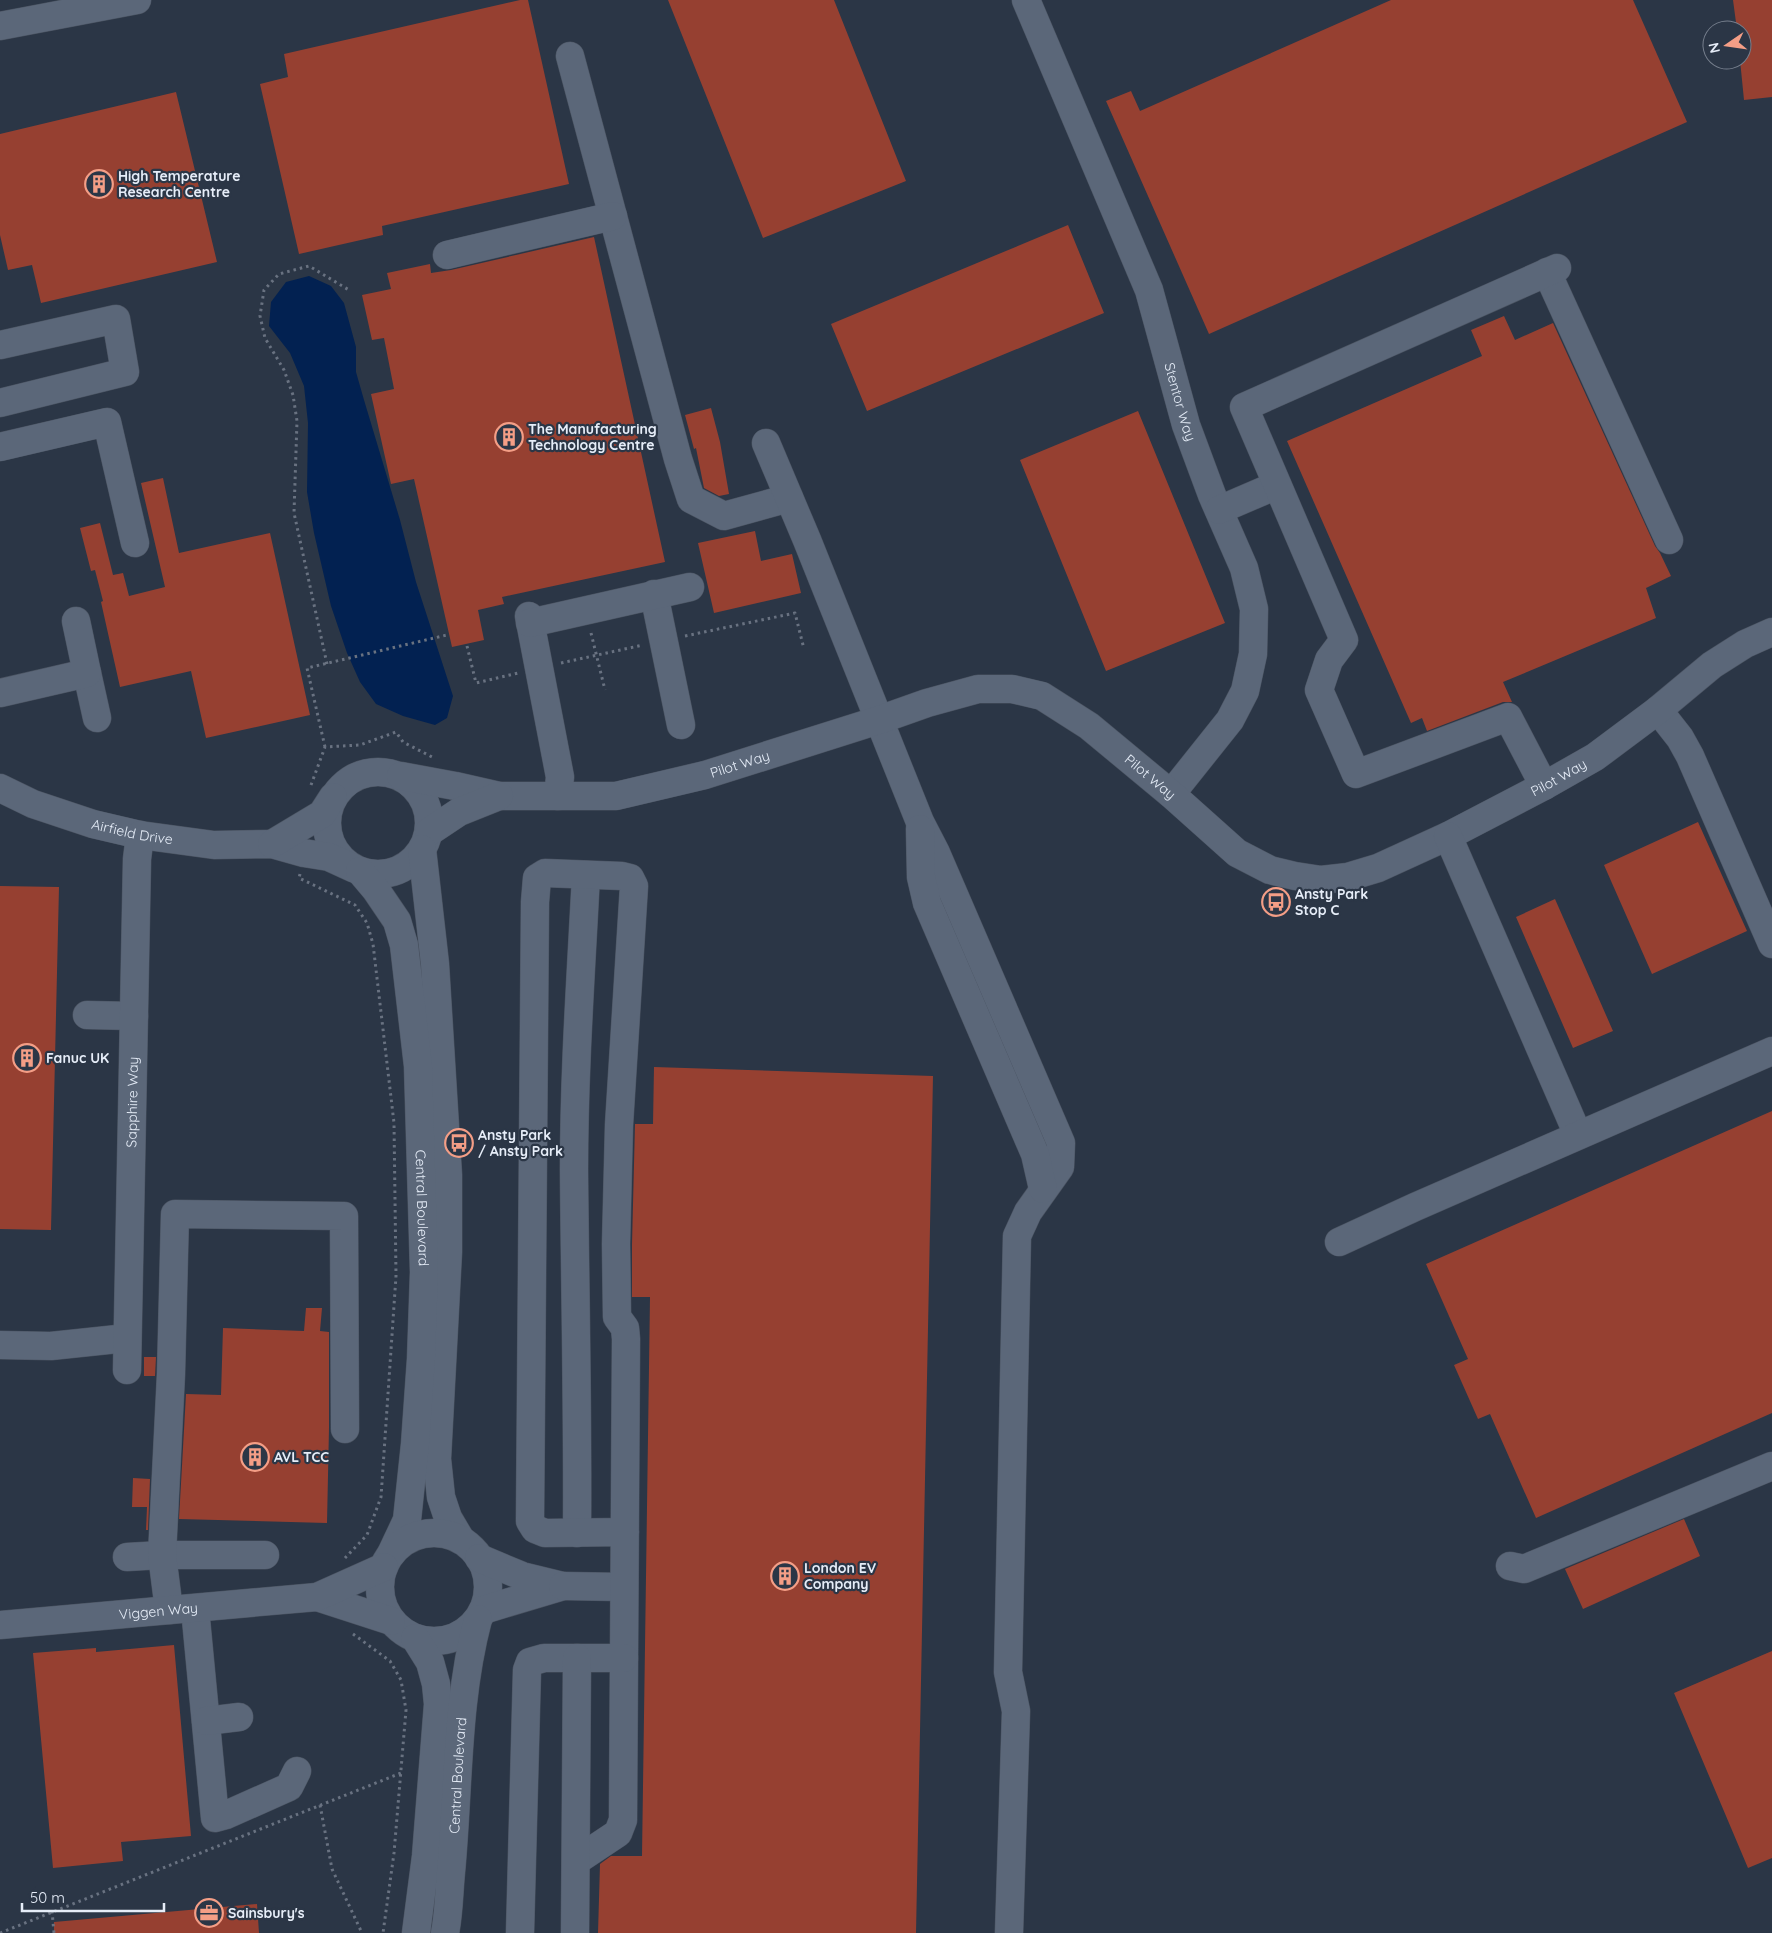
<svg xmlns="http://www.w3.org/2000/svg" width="1772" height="1933" viewBox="0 0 1772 1933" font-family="Quicksand,sans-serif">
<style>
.water{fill:#022151}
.building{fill:#964031}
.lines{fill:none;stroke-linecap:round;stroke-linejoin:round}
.minor-casing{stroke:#4a5361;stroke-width:29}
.path{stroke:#697281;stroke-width:3;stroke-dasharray:2.5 4;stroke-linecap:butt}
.minor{stroke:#5b6779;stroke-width:28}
.labels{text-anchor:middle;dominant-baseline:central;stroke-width:4.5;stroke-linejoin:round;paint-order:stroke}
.poi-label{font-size:14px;font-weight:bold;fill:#e6edf8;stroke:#2b3646;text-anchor:start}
.street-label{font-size:14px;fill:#e6edf8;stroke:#2b3646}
</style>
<rect width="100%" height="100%" fill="#2b3646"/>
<path class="water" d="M309,276L331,286L344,303L356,347V372L364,400L400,520L416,582L453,696L447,718L435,725L403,716L376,704L360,682L347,653L331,606L314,533L307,492L308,423L304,386L290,353L269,326L271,302L286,282Z"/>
<path class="building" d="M520,0H528L569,184L382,226L383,235L299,254L260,84L288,77L284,54Z
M668,0H834L906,181L763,238Z
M1391,0H1633L1687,122L1209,334L1106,101L1131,91L1140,111Z
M1733,0H1772V97L1744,100L1740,60H1742V30H1737Z
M176,92L217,262L41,303L32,265L8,270L0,235V134Z
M1068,225L1104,313L867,411L831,324Z
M594,237L665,562L502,597L504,604L478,610L484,640L452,647L414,479L391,484L371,394L394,389L384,338L372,340L362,295L391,289L387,273L430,264L431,273L451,270Z
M1504,316L1515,340L1553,323L1655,546L1660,553L1671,576L1646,588L1656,618L1503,682L1512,702H1503L1427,731L1422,718L1411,723L1287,441L1482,356L1471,330Z
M711,408L720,442L729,494L719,496L704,488L696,448L694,449L685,415Z
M1138,411L1225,623L1106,671L1020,460Z
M163,478L179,553L270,533L310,715L206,738L191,671L120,687L101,602L103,601L95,570L91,571L80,528L100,523L113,575L123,573L129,596L165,587L141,483Z
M755,531L761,561L792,554L801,593L714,613L698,543Z
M1698,822L1747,931L1652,974L1604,865Z
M0,886L59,887L51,1230L0,1229Z
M1555,899L1613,1031L1573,1048L1516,917Z
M654,1067L933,1076L916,1933H598L600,1864L611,1856H642L650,1297H632V1244L635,1124H653Z
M1772,1111V1413L1536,1518L1490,1414L1478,1419L1454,1365L1468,1359L1426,1264Z
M306,1308H322L320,1331L329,1332V1428L327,1523L179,1519L186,1394L221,1395L223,1328L304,1331Z
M144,1357H156L155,1376H144Z
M133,1478L150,1479L148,1530H146L147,1507H132Z
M1684,1519L1700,1556L1583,1609L1565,1569Z
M174,1645L191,1836L121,1842L123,1861L53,1868L33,1653L96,1648V1652Z
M1772,1651V1858L1748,1868L1674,1693Z
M257,1904L259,1933H54V1922Z"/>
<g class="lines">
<defs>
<g id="minor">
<path id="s1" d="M1026,0L1149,290L1186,425L1212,495L1244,568L1254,609L1253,654L1245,691L1230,720L1171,794"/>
<path d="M0,26L137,0"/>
<path d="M570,56L678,459L691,499L724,516L789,498"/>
<path d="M447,255L613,216"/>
<path d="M1547,272L1669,540"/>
<path d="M0,345L116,319L125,372L0,403"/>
<path d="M766,443L807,540L920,822L936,853L1061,1143L1060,1167L1028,1212L1017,1236L1008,1672L1016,1711L1009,1933"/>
<path d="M0,447L107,422L135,543"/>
<path d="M1219,510L1277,485"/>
<path d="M654,594L681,725"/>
<path d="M529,616L560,777L558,796"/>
<path d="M530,623L690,587"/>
<path d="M87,673L97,718"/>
<path d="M0,693L87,673L76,621"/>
<path d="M1658,710L1680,738L1690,756L1772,944"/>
<circle cx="378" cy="823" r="51"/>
<path id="s2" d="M401,776L455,786L499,796H616L705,775L879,720L927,703L978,689H1012L1042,696L1089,726L1171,794L1237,853L1270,870L1295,876L1321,880L1348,877L1378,868L1448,836L1544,786L1595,757L1658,710L1712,665L1745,644L1772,632"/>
<path d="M1544,786L1508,717L1356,774L1319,690L1329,660L1344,640L1244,407L1557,268"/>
<path id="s3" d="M0,788L33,804L93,824L140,835L214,845L272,844L304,853L329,857L353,868"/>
<path d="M920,829L921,877L927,903L1035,1154L1043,1189"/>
<path d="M429,832L459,812L499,796"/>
<path d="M1448,836L1578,1135"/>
<path d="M272,844L322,814L333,797"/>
<path d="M422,849L435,964L448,1175V1252L437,1459L441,1497L448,1518L461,1540"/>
<path id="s4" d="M360,871L376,890L397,921L404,945L418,1066L424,1272L421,1359L415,1444L407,1520L391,1554"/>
<path d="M87,1015L134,1016"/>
<path d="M1339,1242L1415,1207L1772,1051"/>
<path d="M0,1345L51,1346L127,1338"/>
<path id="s5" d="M127,1370L137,859L140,835"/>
<path d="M577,1533C578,1412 575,1291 574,1170C574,1072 581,973 586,875"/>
<circle cx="434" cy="1587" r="54"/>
<path d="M127,1557L162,1555H265"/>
<path d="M479,1558L522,1576L563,1586L483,1610"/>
<path d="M1510,1566L1524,1569L1772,1466"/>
<path d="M563,1586L624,1587"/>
<path d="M317,1597L391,1621"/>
<path d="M195,1609L215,1818L226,1815L289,1787L297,1771"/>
<path d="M169,1610L162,1555L171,1374L175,1214L344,1216L345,1429"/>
<path id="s6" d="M0,1625L317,1597L384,1567"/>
<path d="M415,1638L430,1662L436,1684L438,1704L426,1856L416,1933"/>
<path d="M206,1721L239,1717"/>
<path d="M576,1861L618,1833L623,1820L626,1339L625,1328L617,1317L616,1244L619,1125L634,886L630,878L622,876L545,873L537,878L535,902L530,1521L535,1529L545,1533L625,1532"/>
<path id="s7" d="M445,1933C449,1913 449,1892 451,1872C459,1787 456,1702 478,1619"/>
<path d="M520,1933L527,1670L530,1662L544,1658H624"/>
<path d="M575,1933L577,1658"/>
</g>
</defs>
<use href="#minor" class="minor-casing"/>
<path class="path" d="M591,633L605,690
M685,636L795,613L804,649
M467,646L476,683L518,673
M561,663L643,645
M327,664L294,513L297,421L293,395L284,370L265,338L260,316L264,290L279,274L309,266L349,290
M325,747L307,668L447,635
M311,785L325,747L360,745L396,732L403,742L432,757
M300,874L299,878L355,905L367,923L373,944L394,1123L396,1276L381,1497L367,1535L345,1558
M353,1634L390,1661L401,1680L406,1710L394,1853L383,1933
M320,1805L332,1869L362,1933
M52,1911L54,1933
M0,1933L401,1773"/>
<use href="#minor" class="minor"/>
</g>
<defs>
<symbol id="building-ring" viewBox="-11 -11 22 22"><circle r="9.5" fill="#2b3646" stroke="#f49e86" stroke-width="1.5"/><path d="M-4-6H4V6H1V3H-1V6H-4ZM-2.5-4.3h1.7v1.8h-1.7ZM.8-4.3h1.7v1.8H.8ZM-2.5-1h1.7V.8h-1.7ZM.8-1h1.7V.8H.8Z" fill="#f49e86"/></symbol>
<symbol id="bus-ring" viewBox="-11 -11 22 22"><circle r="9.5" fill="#2b3646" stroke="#f49e86" stroke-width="1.5"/><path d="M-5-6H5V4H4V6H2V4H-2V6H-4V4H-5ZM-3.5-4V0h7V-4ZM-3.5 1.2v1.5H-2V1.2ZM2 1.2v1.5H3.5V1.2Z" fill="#f49e86"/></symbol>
<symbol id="office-ring" viewBox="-11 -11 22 22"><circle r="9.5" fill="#2b3646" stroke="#f49e86" stroke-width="1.5"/><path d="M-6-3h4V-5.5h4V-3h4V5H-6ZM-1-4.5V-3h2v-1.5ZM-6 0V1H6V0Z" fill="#f49e86"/></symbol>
</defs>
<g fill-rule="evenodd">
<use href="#building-ring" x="83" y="168" width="32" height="32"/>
<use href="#building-ring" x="493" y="421" width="32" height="32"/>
<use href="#bus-ring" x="1260" y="886" width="32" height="32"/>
<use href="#building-ring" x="11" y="1042" width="32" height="32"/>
<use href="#bus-ring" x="443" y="1127" width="32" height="32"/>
<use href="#building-ring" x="239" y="1441" width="32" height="32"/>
<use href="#building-ring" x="769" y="1560" width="32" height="32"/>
<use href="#office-ring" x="193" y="1897" width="32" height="32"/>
</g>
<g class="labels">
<g class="poi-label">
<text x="118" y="176">High Temperature<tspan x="118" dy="16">Research Centre</tspan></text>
<text x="528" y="429">The Manufacturing<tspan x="528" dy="16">Technology Centre</tspan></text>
<text x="1295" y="894">Ansty Park<tspan x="1295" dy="16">Stop C</tspan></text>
<text x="46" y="1058">Fanuc UK</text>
<text x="478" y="1135">Ansty Park<tspan x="478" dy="16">/ Ansty Park</tspan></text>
<text x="274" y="1457">AVL TCC</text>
<text x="804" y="1568">London EV<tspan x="804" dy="16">Company</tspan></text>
<text x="228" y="1913">Sainsbury's</text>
</g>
<g class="street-label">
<text stroke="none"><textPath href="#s1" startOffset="431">Stentor Way</textPath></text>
<text stroke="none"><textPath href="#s2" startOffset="345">Pilot Way</textPath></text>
<text stroke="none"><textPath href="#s2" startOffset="795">Pilot Way</textPath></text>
<text stroke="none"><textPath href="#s2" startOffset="1260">Pilot Way</textPath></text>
<text stroke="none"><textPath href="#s3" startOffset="140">Airfield Drive</textPath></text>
<text stroke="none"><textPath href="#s5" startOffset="268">Sapphire Way</textPath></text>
<text stroke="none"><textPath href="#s4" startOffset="351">Central Boulevard</textPath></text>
<text stroke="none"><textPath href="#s6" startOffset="159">Viggen Way</textPath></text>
<text stroke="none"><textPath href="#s7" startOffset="158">Central Boulevard</textPath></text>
</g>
</g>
<g transform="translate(1727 45) rotate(257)"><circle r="24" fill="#2b3646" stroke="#767f8d"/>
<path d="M0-4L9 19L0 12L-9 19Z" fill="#f49e86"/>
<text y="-8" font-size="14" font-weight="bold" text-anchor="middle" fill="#e6edf8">N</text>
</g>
<path d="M22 1903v8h142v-8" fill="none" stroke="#e6edf8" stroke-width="2.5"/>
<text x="30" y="1903" font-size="15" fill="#e6edf8" stroke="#2b3646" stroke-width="4" paint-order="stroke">50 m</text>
</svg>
